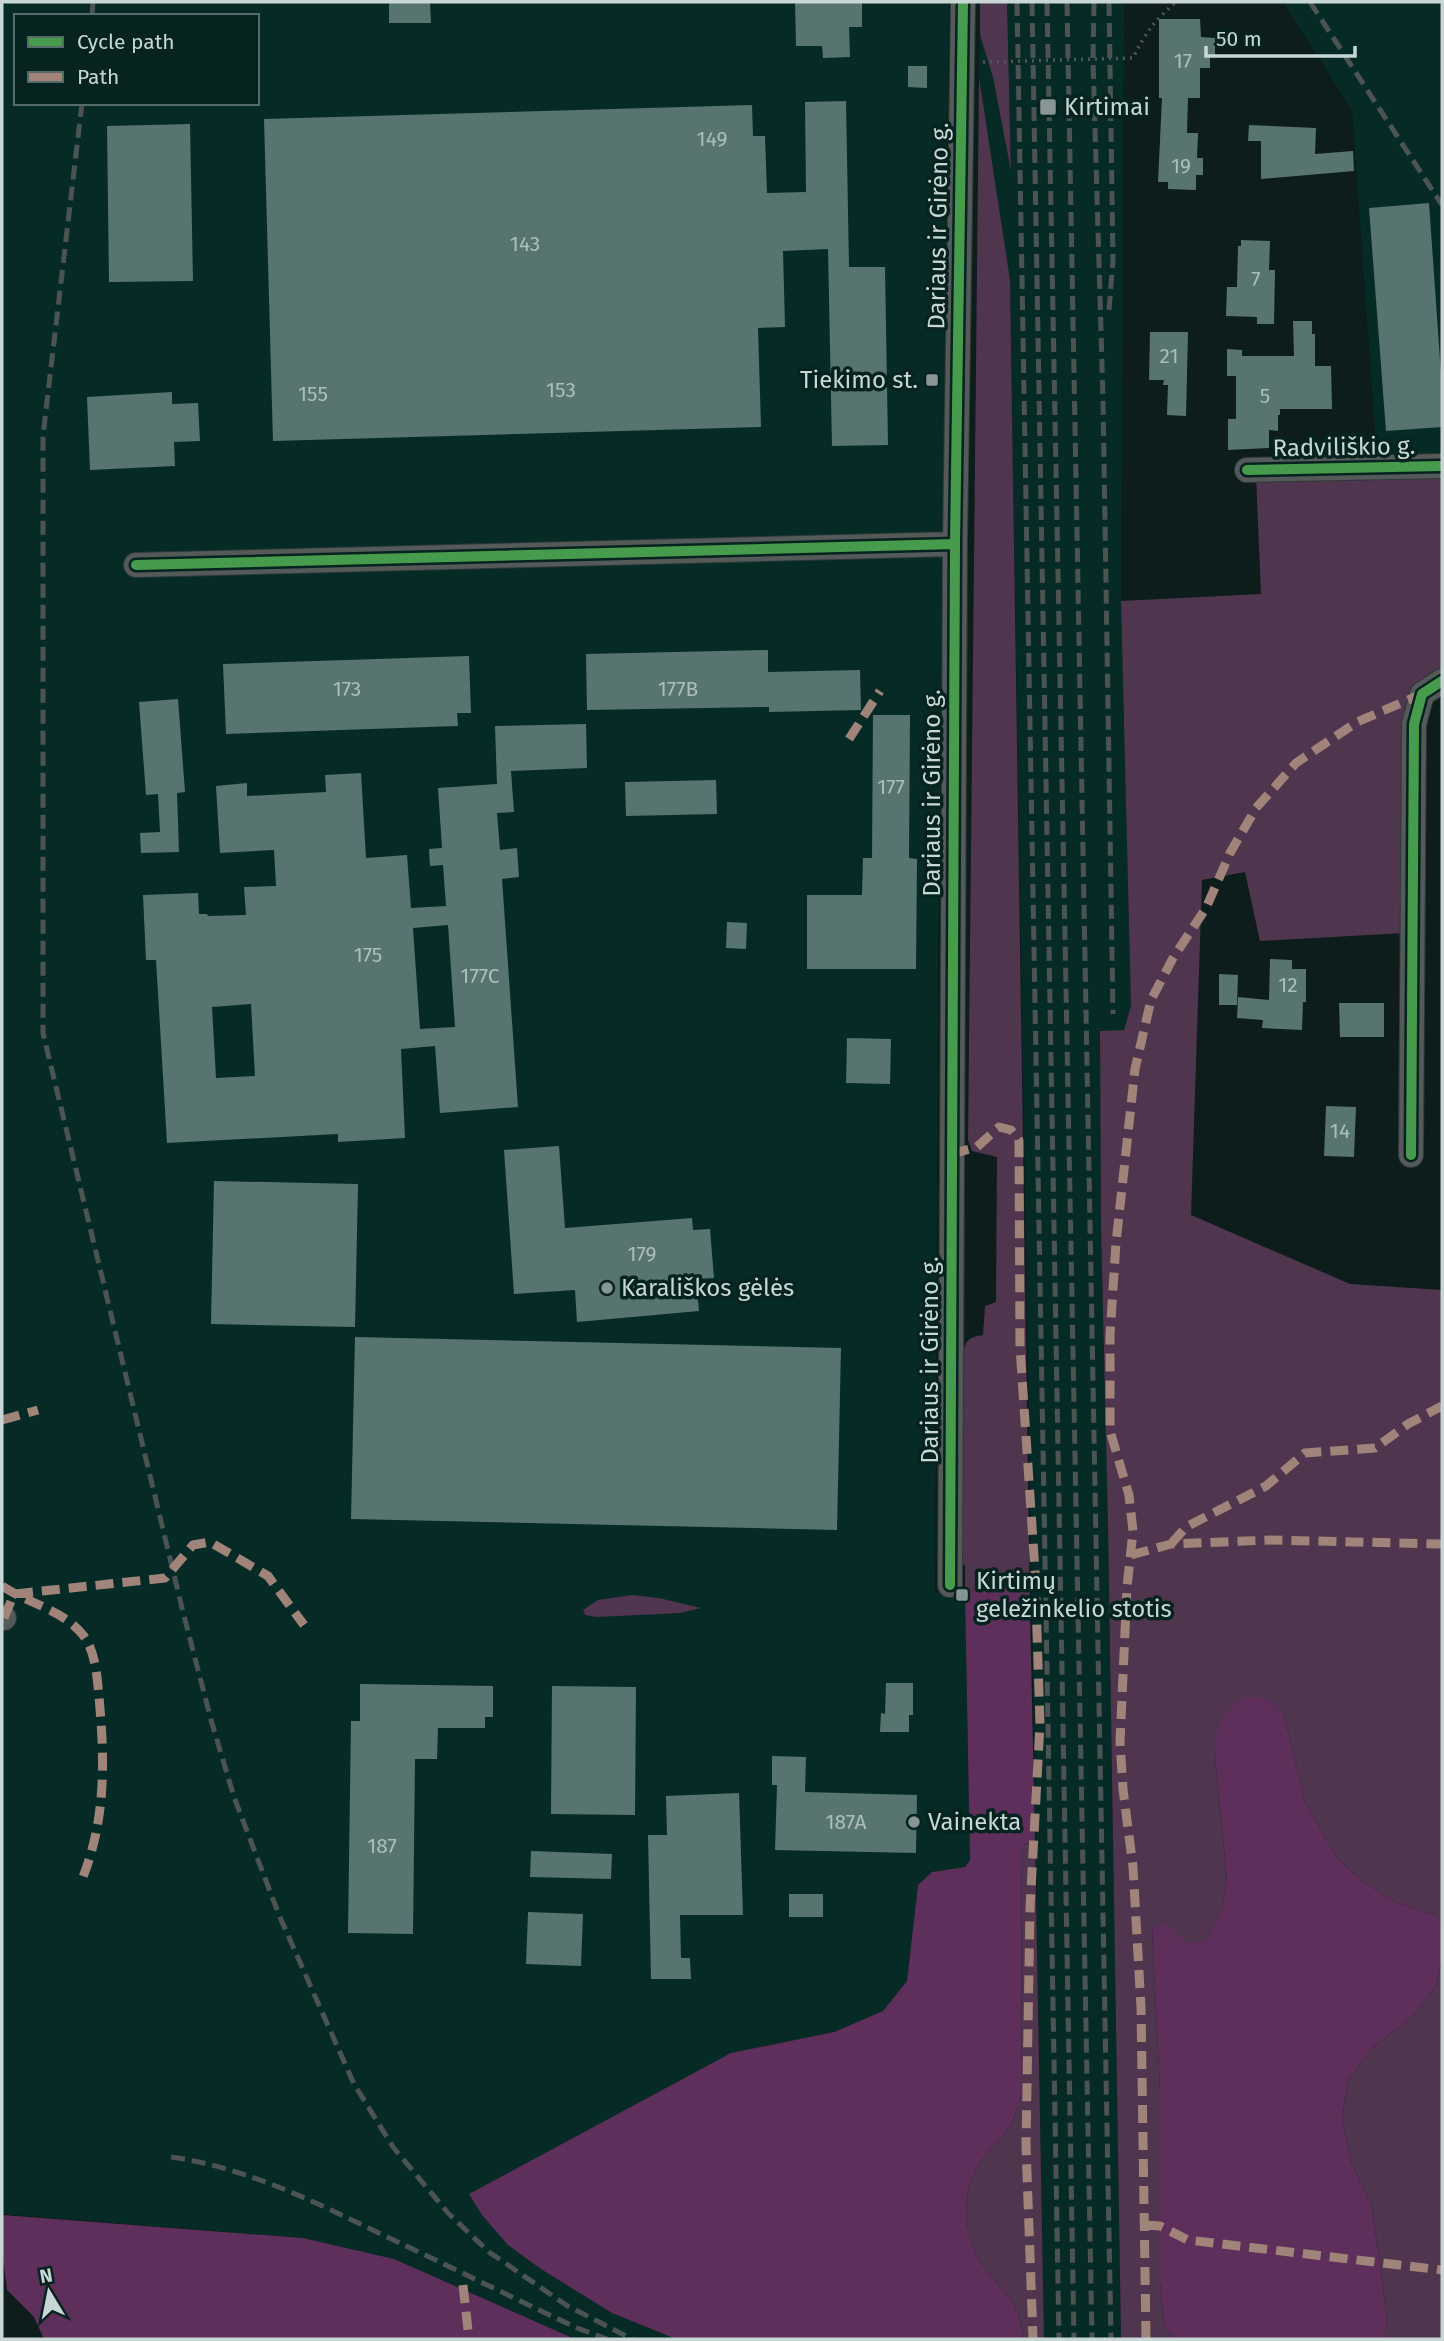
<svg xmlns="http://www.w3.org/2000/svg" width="1444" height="2341" viewBox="0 0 1444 2341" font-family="'Fira Sans',sans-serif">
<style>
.built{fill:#062b27;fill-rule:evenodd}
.green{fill:#50354e}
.forest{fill:#5d2f5a}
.building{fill:#577470;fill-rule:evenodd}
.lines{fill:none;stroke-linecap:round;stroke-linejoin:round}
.minor-casing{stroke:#2d3938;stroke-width:26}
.path{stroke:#505756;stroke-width:3.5;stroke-dasharray:2 5;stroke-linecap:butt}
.minor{stroke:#545a59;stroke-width:24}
.rail{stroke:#4c5453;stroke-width:5;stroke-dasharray:14 7;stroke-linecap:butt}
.quiet{stroke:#a18479;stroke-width:9;stroke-dasharray:18 9;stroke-linecap:butt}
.cycleway-casing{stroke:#072320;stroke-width:15}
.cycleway{stroke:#469c4c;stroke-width:10}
.poi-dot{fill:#879694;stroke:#072320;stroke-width:2.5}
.labels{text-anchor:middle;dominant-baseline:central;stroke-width:7;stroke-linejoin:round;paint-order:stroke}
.number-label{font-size:21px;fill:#acbebc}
.poi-label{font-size:24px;fill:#c8d7d5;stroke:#072320;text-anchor:start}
.street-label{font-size:24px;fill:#c8d7d5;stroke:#072320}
</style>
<rect width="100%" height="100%" fill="#0d1d1b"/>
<path class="built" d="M2,2H949L938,963L935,1592L965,1593L970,1860L965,1867L932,1872L918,1885L907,1981L883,2011L834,2032L731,2053L612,2313L676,2339H575L394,2259L303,2238L2,2214ZM16,16H257V103H16Z
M1007,2H1124L1121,601L1131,1006L1124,1030L1100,1031L1101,1227L1108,1525L1121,2339H1044L1010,280L979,77L980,35L993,77L1011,165Z
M1283,2H1442V455L1377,457L1352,110Z"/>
<path class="green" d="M980,2H1007L1011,171L993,77L980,35Z
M979,77L1010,280L1030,1613L1024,1598L993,1583L965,1593V1565L961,1564L963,1353C966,1340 969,1337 983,1335L985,1306L996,1302L997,1157L972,1151L968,1140Z
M1442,474V690L1406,711L1404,933L1260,941L1245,872L1202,880L1191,1215L1350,1284L1442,1290V1926L1439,1916L1395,1902L1362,1881L1336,1856L1305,1802L1284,1715L1214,1745L1227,1881L1222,1908L1207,1941L1186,1943L1152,1928L1160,2090V2283L1165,2329L1177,2339H1121L1108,1525L1101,1227L1100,1031L1124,1030L1131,1006L1121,601L1261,594L1256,476Z
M632,1595L659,1598L701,1608L680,1613L596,1617L585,1615L583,1610L598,1600Z
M1035,1838L1044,2339H1023C1019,2294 1000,2294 980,2261C964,2237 962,2197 975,2171C983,2154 1001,2140 1011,2124C1016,2115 1018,2103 1022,2093L1021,1847Z
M1442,1961V2339H1385L1387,2317L1372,2207L1352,2164L1342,2119L1348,2080L1374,2046L1413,2016L1436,1986Z"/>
<path class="forest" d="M993,1583C1016,1587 1022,1590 1030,1613L1035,1838L1021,1847L1022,2093C1018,2103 1016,2115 1011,2124C1001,2140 983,2154 975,2171C962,2197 964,2236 980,2261C1000,2294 1019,2294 1023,2339H676L612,2313L541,2269L508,2245L482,2215L469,2194L731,2053L834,2032L883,2011L907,1981L918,1885L932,1872L965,1867L970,1860L965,1593Z
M1242,1698H1267L1284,1715L1305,1802L1336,1856L1362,1881L1395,1902L1439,1916L1442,1926V1961L1436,1986L1413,2016L1374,2046L1348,2080L1342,2119L1352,2164L1372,2207L1387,2317L1385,2339H1177L1165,2329L1160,2283V2090L1152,1928L1168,1924L1186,1943L1206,1941L1222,1908L1227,1880L1214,1745L1221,1718Z
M3,2215L303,2238L394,2259L575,2339H44L34,2317L7,2290L2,2249Z"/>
<path class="building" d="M389,2H430L431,23H389Z
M795,2H862V27H849L850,57L823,58L822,46H796Z
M1159,19H1200L1201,37L1215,38V57H1210V68H1200V98H1188L1187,133H1198L1197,158H1203V175H1196V190L1168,189V182H1158L1162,98H1159Z
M908,66H927V88L908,87Z
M846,101L849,267H885L888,445L832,446L828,249L783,251L785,327L758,328L761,427L273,441L264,119L752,105L753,136H765L767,193L806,192L805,102Z
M190,124L193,281L109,282L107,126Z
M1249,125L1316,128L1315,154L1353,151L1354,171L1261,179V141H1248Z
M1429,203L1442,388V427L1386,431L1369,208Z
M1241,240L1270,241L1269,270H1275L1274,324H1257V317L1226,316L1227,287H1237L1238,246H1241Z
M1293,321H1312V334H1315V366H1331L1332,409H1280V415H1278V431L1269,430V448L1228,450V419H1236V376H1227V349L1242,350V356H1294Z
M1150,332H1188L1186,416L1167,415L1168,385H1163L1164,380H1149Z
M172,392V404L198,403L200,441L174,442L175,466L90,470L87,397Z
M768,650V672L860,670L861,710L769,712V707L587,710L586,654Z
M469,656L471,713H457L458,726L226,734L223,664Z
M178,699L185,792L177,793L179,852L141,853L140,833L160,832L158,794L146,795L139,702Z
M873,715H910L909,858L917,859L916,969H807V895H862L863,858H872Z
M586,724L587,768L511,771L514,812L497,813L500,850L517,848L519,877L502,879L518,1107L440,1113L435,1046L401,1049L405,1138L338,1142V1134L167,1143L156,960H146L143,895L198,893L199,914H207L208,916L246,915L244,887L276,886L274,850L220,853L216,786L247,783V796L326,792L325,775L361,773L366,858L407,855L411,908L446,906L443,865L430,866L429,849L442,848L438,788L497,784L495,726ZM448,925L455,1027L420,1029L413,928ZM251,1004L255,1076L216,1078L212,1007Z
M716,780L717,814L626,816L625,782Z
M727,922L747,923L746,949L726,948Z
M1270,959L1292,960V969H1306V1002H1303L1302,1030L1262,1028L1263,1020L1237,1018L1238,997L1269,1000Z
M1219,974L1238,975L1237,1005H1219Z
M1339,1003H1384V1037H1340Z
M847,1038L891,1039L890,1084L846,1083Z
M1326,1106L1356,1107L1354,1157L1324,1156Z
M559,1146L565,1228L692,1218L693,1230L710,1229L714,1278L696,1279L699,1311L577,1322L575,1290L514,1294L504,1150Z
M214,1181L358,1184L355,1327L211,1324Z
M355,1337L841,1348L837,1530L351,1519Z
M886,1683H913V1715H909V1732H880L881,1713L885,1714Z
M360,1684L493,1686V1717H485V1728H438L437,1759H415L413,1934L348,1933L351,1721H360Z
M552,1686L636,1687L635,1815L551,1814Z
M772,1756L806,1757L805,1792L917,1795L916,1853L775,1850L777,1785H772Z
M739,1793L743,1915H680L681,1958H690L691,1979H651L648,1835H667L666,1796Z
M531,1851L612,1854L611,1879L530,1877Z
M789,1894H823V1917H789Z
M528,1912L583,1914L581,1966L526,1964Z"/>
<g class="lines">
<defs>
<path id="minor" d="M1247,470L1442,466
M136,565L955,544
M1411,1155L1414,724L1422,694L1442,681
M950,1585L955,544L963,2
M2,1618H4"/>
</defs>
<use href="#minor" class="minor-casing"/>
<path class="path" d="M983,62L1133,58C1145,33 1155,20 1176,2"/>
<use href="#minor" class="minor"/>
<path class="rail" d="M1017,2L1059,2339
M1032,2L1074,2339
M1047,2L1092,2339
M1067,2L1111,2339
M1094,2L1093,60L1103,399L1113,1014
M1109,2L1113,260L1109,310
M1310,2L1442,205
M92,16L93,2
M82,103L43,436V1033L182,1608L211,1720L234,1797L279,1915L354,2084L393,2147L448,2213L489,2252L566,2305L632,2339
M171,2157C248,2168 315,2202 385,2236C449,2266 513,2298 577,2328L607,2339"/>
<path class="quiet" d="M849,739L880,691
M951,1154L977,1147L999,1127L1011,1130L1019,1140L1020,1347L1035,1571L1040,1724L1030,1908L1026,2145L1033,2339
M2,1420L38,1410
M1171,1544L1186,1527L1266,1486L1305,1453L1375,1448L1408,1424L1442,1406
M1131,1555L1171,1544L1271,1540L1442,1544
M2,1586C29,1604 62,1609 83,1635C96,1652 97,1677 99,1697C105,1762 106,1821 81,1882
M4,1618L14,1594L165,1578L193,1545L210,1542L268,1576L304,1625
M1145,2225L1160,2226L1188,2240L1442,2270
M463,2285L469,2339
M1146,2339L1141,2007L1133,1867L1123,1789L1120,1742L1127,1587L1133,1531L1129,1495L1110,1431V1335L1116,1243L1135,1069L1151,1000L1173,958L1206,908L1230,853L1256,808L1296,763L1357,722L1422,694"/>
<defs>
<path id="cycleway" d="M1247,470L1442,466
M136,565L955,544
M1411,1155L1414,724L1422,694L1442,681
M950,1585L955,544L963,2"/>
</defs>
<use href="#cycleway" class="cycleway-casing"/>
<use href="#cycleway" class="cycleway"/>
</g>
<g class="poi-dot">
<rect x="1039" y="98" width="18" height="18" rx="3.5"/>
<rect x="925" y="373" width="14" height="14" rx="3.5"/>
<circle cx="607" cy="1288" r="7"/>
<rect x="955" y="1588" width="14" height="14" rx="3.5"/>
<circle cx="914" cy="1822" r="7"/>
</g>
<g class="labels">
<g class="number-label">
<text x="1183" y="61">17</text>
<text x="712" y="139">149</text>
<text x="1181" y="166">19</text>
<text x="525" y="244">143</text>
<text x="1256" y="279">7</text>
<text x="1169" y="356">21</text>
<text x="561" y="390">153</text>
<text x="313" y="394">155</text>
<text x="1265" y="396">5</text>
<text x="347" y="689">173</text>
<text x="678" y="689">177B</text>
<text x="891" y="787">177</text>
<text x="368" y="955">175</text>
<text x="480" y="976">177C</text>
<text x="1288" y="985">12</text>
<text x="1340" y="1131">14</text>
<text x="642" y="1254">179</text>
<text x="846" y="1822">187A</text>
<text x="382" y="1846">187</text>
</g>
<g class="poi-label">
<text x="1064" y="107">Kirtimai</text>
<text x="918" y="380" text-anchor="end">Tiekimo st.</text>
<text x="621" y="1288">Karališkos gėlės</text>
<text x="976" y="1581">Kirtimų<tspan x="976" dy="28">geležinkelio stotis</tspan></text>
<text x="928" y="1822">Vainekta</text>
</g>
<g class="street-label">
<text transform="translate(938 226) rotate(-89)">Dariaus ir Girėno g.</text>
<text transform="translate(1344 447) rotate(-1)">Radviliškio g.</text>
<text transform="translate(932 793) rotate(-90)">Dariaus ir Girėno g.</text>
<text transform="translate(930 1360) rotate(-90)">Dariaus ir Girėno g.</text>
</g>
</g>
<rect width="1444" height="2341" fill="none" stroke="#c8d7d5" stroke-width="7"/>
<rect x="14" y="14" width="245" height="91" fill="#072320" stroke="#546b68" stroke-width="2"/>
<rect x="28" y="37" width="35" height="10" fill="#469c4c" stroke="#546b68" stroke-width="2"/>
<text x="77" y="49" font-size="21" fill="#c8d7d5">Cycle path</text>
<rect x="28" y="72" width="35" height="10" fill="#a18479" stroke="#546b68" stroke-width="2"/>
<text x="77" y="84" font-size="21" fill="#c8d7d5">Path</text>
<g transform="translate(49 2292) rotate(350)" stroke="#072320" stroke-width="5" paint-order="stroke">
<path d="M0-5L12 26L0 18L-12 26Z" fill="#c8d7d5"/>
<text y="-10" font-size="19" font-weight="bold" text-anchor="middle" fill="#c8d7d5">N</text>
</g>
<path d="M1206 46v10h149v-10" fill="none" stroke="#c8d7d5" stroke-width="3.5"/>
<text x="1216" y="46" font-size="21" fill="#c8d7d5" stroke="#072320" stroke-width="5" paint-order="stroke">50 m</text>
</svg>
